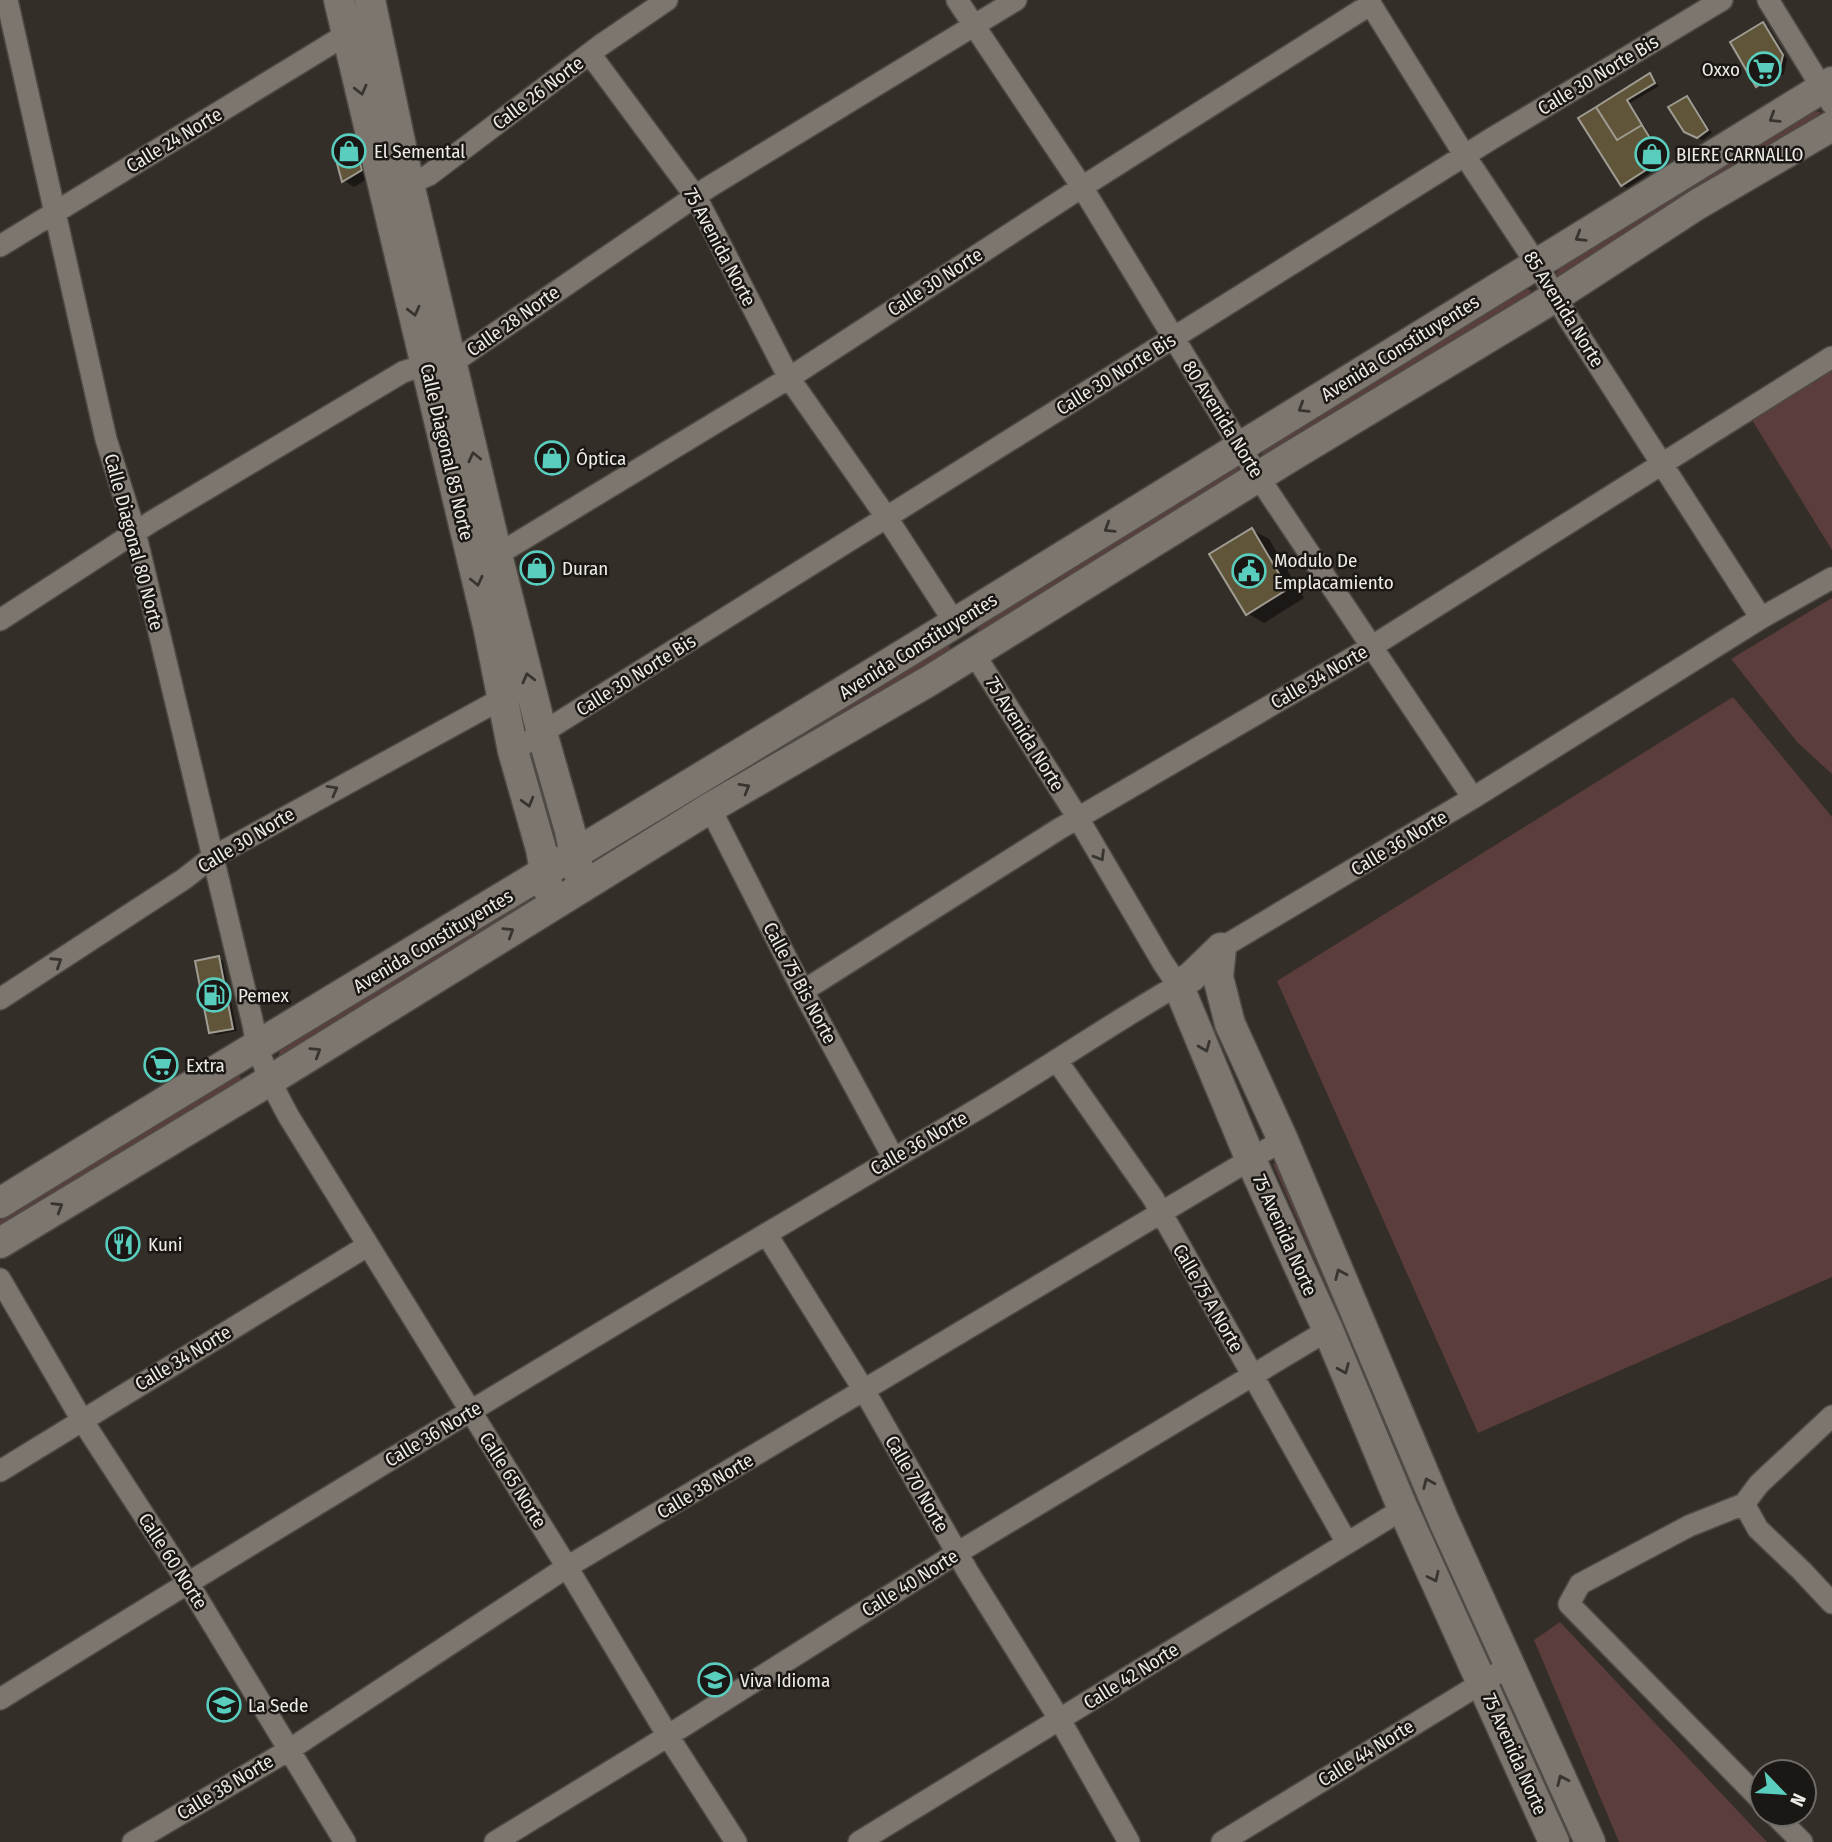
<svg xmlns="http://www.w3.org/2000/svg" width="1832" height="1842" viewBox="0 0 1832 1842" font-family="'Fira Sans Condensed',sans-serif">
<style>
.green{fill:#5b3d3c}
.shadow{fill:#0007}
.building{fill:#605538;stroke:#9f9c93;stroke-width:2}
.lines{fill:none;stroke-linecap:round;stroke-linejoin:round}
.street-casing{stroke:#4e4a44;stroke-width:24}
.secondary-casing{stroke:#4e4a44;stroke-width:33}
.street{stroke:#7d766f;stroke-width:21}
.secondary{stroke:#7d766f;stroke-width:30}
.oneway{stroke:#38342f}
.labels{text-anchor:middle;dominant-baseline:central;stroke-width:5;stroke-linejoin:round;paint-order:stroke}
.poi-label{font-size:19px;fill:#eeeae6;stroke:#1a1714;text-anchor:start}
.street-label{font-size:19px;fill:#eeeae6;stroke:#1a1714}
</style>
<rect width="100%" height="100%" fill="#342e29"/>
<path class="green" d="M1809,111L1821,112L1812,124L1563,277L1555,275L1563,264Z
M1522,289L1531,290L1528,298L1268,459L1261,457L1264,449Z
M1832,365V550L1749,415Z
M1234,465L1240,470L1239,474L988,631L977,632L981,622Z
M1832,598V774L1798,743L1731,659Z
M942,644L950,646L948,654L602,865L595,860L598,853Z
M1733,697L1832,817V1277L1478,1433L1277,981Z
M524,898L532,902L287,1058L279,1056L280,1047Z
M237,1071L242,1081L0,1228V1213Z
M1278,1162L1493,1653L1488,1656L1273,1164Z
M1560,1622L1767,1842H1619L1534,1640Z"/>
<path class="shadow" d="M1763,24L1768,27L1787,59L1784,74L1762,88L1757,85Z
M1650,76L1659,86L1630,103L1667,162L1627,188L1622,185L1581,119Z
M1687,98L1691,100L1712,133L1703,140L1691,134Z
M354,140L365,146L372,176L354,187L343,180Z
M1252,530L1269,539L1304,598L1264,623L1247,613Z
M218,958L223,961L237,1031L216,1035L211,1032Z"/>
<path class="building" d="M1763,22L1783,55L1779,72L1756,87L1730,42Z
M1650,73L1655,83L1627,100L1642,125L1617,140L1596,107Z
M1687,96L1708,130L1697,138L1684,132L1668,107Z
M1596,107L1617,140L1642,125L1663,159L1621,186L1578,118Z
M354,138L362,170L342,182L333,149Z
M1252,528L1288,589L1246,615L1209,554Z
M219,956L233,1029L209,1033L195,961Z"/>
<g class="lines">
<defs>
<path id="street" d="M7,0L106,439L135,532L253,1024C258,1058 272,1086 289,1117L567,1567L668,1736L736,1842
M957,0L1082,187L1259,478L1473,798
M1368,0L1465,156L1536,263L1568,318L1761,618
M1768,0L1832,104
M590,54L696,197L789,378L887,518L955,623
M409,184L429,175L601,45L667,0
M0,246L347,34
M497,555L789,378L1082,187L1371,4
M0,620L151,522L403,372L427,364L452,363L709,187L1016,0
M513,751L1491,139L1722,0
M710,808L803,991L893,1157
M1221,948L1473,798L1761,618L1832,578
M803,991L1059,829L1371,647L1832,357
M0,999L184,879L211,858L503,698
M1057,1061L1153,1198L1347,1543
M767,1235L865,1392L968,1572L1060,1720L1129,1842
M0,1279L82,1420L188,1583L345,1842
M0,1471L367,1246
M1744,1504L1758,1529L1802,1571L1832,1603
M0,1699C320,1501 642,1306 966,1116C1038,1074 1107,1026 1178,985L1163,963L1078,818L973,652
M1762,1801L1569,1604L1580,1584L1689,1526L1744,1504L1759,1484L1832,1416
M1774,1814L1802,1842
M133,1842L289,1750L567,1567L1283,1140
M495,1842L647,1749L957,1553L1328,1330
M859,1842L1403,1509
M1222,1842L1511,1665"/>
<path id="secondary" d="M339,0L489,630L513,751L541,849L548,889
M370,0L409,184L497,555L542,733L570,831L579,873
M1221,948L1191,977L1178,985L1250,1158L1328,1330L1403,1509L1554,1842
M1221,948L1218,977L1230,1024L1283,1140L1443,1519L1590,1842
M0,1203C315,1008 634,820 950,626C1244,445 1537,262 1832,82
M0,1243L269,1081L710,808L929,681L1290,457L1555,297L1698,204L1832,126"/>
</defs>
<use href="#street" class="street-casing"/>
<use href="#secondary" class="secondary-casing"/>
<use href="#street" class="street"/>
<use href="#secondary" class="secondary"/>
</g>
<defs><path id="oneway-chevron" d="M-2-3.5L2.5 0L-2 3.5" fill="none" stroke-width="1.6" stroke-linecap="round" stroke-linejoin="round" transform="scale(1.75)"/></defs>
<g class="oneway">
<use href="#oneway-chevron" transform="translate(361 90) rotate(76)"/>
<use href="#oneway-chevron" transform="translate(1774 118) rotate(148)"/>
<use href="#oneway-chevron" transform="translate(1580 237) rotate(149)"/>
<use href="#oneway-chevron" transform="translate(414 311) rotate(76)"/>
<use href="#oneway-chevron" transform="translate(1303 408) rotate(148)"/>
<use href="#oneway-chevron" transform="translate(474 457) rotate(-103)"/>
<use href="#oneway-chevron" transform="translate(1109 528) rotate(148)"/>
<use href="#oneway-chevron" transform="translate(477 581) rotate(77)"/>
<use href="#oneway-chevron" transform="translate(528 678) rotate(-104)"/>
<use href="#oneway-chevron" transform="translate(745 788) rotate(-30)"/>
<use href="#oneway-chevron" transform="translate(333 790) rotate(-29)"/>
<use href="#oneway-chevron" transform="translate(528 802) rotate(74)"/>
<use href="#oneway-chevron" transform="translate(1100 856) rotate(59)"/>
<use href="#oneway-chevron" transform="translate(509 932) rotate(-32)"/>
<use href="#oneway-chevron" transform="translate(57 962) rotate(-33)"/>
<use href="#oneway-chevron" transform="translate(1205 1047) rotate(68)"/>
<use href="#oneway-chevron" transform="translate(316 1052) rotate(-32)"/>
<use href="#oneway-chevron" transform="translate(58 1207) rotate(-31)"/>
<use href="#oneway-chevron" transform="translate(1340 1274) rotate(-113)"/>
<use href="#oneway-chevron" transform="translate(1344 1369) rotate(67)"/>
<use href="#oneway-chevron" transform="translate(1428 1483) rotate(-113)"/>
<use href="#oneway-chevron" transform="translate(1434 1577) rotate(65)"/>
<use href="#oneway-chevron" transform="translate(1562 1780) rotate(-114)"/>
</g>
<defs>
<symbol id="supermarket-ring" viewBox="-11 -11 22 22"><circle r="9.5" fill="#1a1714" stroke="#59cebe" stroke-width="1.5"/><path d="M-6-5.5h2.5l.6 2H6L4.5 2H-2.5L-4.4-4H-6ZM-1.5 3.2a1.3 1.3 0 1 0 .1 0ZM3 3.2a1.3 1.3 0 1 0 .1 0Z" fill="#59cebe"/></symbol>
<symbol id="shop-ring" viewBox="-11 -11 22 22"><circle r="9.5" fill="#1a1714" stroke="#59cebe" stroke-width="1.5"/><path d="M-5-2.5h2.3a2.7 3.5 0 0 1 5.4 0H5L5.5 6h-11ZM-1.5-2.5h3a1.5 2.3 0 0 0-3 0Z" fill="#59cebe"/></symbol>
<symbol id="civic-ring" viewBox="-11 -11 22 22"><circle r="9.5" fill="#1a1714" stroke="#59cebe" stroke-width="1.5"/><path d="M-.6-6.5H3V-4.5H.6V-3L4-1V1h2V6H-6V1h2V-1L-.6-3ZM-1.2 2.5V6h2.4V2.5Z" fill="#59cebe"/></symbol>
<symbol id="fuel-ring" viewBox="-11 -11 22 22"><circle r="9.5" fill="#1a1714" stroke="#59cebe" stroke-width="1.5"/><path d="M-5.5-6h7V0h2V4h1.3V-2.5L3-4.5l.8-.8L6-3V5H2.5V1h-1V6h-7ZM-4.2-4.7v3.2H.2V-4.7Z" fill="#59cebe"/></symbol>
<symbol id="restaurant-ring" viewBox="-11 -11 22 22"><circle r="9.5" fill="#1a1714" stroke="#59cebe" stroke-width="1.5"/><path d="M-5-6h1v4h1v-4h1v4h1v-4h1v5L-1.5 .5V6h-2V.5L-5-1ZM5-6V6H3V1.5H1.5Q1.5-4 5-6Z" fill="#59cebe"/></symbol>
<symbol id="school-ring" viewBox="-11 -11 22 22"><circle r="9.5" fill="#1a1714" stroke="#59cebe" stroke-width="1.5"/><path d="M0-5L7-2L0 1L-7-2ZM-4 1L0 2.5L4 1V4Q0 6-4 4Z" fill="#59cebe"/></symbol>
</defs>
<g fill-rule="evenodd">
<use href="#supermarket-ring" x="1745" y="50" width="38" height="38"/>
<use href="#shop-ring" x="330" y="132" width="38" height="38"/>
<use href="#shop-ring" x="1633" y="135" width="38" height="38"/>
<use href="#shop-ring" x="533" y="439" width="38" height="38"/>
<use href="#shop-ring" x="518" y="549" width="38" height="38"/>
<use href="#civic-ring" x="1230" y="552" width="38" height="38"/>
<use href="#fuel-ring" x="195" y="976" width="38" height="38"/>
<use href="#supermarket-ring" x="142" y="1046" width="38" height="38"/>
<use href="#restaurant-ring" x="104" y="1225" width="38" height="38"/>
<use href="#school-ring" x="696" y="1661" width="38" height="38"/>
<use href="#school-ring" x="205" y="1686" width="38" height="38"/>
</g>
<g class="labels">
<g class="poi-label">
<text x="1740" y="69" text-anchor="end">Oxxo</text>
<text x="374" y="151">El Semental</text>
<text x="1676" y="154">BIERE CARNALLO</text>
<text x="576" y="458">Óptica</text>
<text x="1274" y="560">Modulo De<tspan x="1274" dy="22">Emplacamiento</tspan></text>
<text x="562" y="568">Duran</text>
<text x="238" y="995">Pemex</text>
<text x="186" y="1065">Extra</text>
<text x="148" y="1244">Kuni</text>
<text x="740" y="1680">Viva Idioma</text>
<text x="248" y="1705">La Sede</text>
</g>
<g class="street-label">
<text transform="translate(1598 75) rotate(-31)">Calle 30 Norte Bis</text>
<text transform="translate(538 93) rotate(-37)">Calle 26 Norte</text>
<text transform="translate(174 140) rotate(-31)">Calle 24 Norte</text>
<text transform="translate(720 247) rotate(62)">75 Avenida Norte</text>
<text transform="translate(935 282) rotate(-33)">Calle 30 Norte</text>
<text transform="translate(1564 309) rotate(58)">85 Avenida Norte</text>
<text transform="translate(513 321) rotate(-35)">Calle 28 Norte</text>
<text transform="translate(1400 348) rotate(-32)">Avenida Constituyentes</text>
<text transform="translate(1116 374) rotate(-32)">Calle 30 Norte Bis</text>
<text transform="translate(1223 419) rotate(58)">80 Avenida Norte</text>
<text transform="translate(447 452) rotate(77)">Calle Diagonal 85 Norte</text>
<text transform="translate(134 542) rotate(75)">Calle Diagonal 80 Norte</text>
<text transform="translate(918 646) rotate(-32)">Avenida Constituyentes</text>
<text transform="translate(636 675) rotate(-32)">Calle 30 Norte Bis</text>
<text transform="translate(1319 677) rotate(-30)">Calle 34 Norte</text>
<text transform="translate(1025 734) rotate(58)">75 Avenida Norte</text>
<text transform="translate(246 840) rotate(-31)">Calle 30 Norte</text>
<text transform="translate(1399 843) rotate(-31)">Calle 36 Norte</text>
<text transform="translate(433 941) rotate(-31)">Avenida Constituyentes</text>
<text transform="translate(800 983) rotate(62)">Calle 75 Bis Norte</text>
<text transform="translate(919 1143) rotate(-30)">Calle 36 Norte</text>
<text transform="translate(1285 1235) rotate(66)">75 Avenida Norte</text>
<text transform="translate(1208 1298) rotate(60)">Calle 75 A Norte</text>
<text transform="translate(183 1358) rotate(-31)">Calle 34 Norte</text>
<text transform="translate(433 1434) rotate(-31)">Calle 36 Norte</text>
<text transform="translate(513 1480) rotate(58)">Calle 65 Norte</text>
<text transform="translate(917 1484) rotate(60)">Calle 70 Norte</text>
<text transform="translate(705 1486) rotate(-31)">Calle 38 Norte</text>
<text transform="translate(173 1561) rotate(57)">Calle 60 Norte</text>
<text transform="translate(910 1583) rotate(-32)">Calle 40 Norte</text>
<text transform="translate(1131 1676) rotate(-32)">Calle 42 Norte</text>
<text transform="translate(1366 1753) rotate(-32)">Calle 44 Norte</text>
<text transform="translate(1515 1754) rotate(66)">75 Avenida Norte</text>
<text transform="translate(225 1787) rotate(-31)">Calle 38 Norte</text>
</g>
</g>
<g transform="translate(1783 1793) rotate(115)"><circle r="33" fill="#1a1714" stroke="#6f6b68" stroke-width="2"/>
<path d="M0-5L12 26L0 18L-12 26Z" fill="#59cebe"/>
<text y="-10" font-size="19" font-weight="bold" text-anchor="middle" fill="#eeeae6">N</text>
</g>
</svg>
